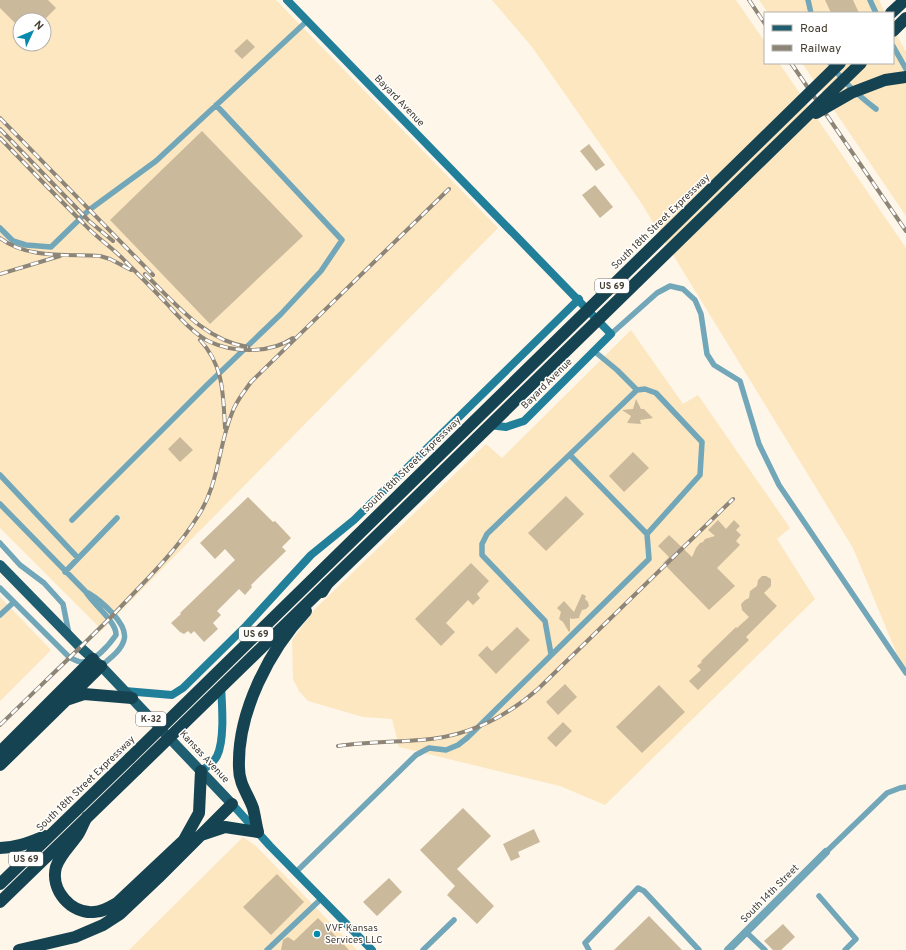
<svg xmlns="http://www.w3.org/2000/svg" width="906" height="950" viewBox="0 0 906 950" font-family="Overpass,sans-serif">
<style>
.built{fill:#fde7c0;fill-rule:evenodd}
.building{fill:#cbb99b}
.lines{fill:none;stroke-linecap:round;stroke-linejoin:round}
.lane{stroke:#72a6b9;stroke-width:5.5}
.street{stroke:#72a6b9;stroke-width:8}
.secondary{stroke:#217f9a;stroke-width:8}
.primary{stroke:#1f5e71;stroke-width:10}
.highway{stroke:#154351;stroke-width:12}
.rail-casing{stroke:#8c8578;stroke-width:4}
.rail{stroke:#fff;stroke-width:2.5;stroke-dasharray:8;stroke-linecap:butt}
.highway-bridge{stroke:#154351;stroke-width:12}
.poi-dot{fill:#058aab;stroke:#fff;stroke-width:1.5}
.labels{text-anchor:middle;dominant-baseline:central;stroke-width:3;stroke-linejoin:round;paint-order:stroke}
.shield{fill:#fff;stroke:#7b766e;stroke-width:1}
.shield-label{font-size:9px;font-weight:bold;fill:#433c30}
.street-label{font-size:10px;fill:#433c30;stroke:#fff}
.poi-label{font-size:10px;fill:#433c30;stroke:#fff;text-anchor:start}
</style>
<rect width="100%" height="100%" fill="#fdf6e9"/>
<path class="built" d="M0,0H276L498,228L102,630L0,528ZM20,20H44V44H20Z
M492,0H736L765,42V63H779L906,248V676L853,548L640,201L532,47Z
M759,0H879L885,13H768Z
M893,28L906,52V216L802,63H893Z
M631,330L683,404L698,395L790,528L777,539L815,599L605,805L560,786L399,747L392,719L363,717L308,701L299,691L293,679L292,640L315,609L486,444L502,458Z
M0,597L51,650L0,701Z
M243,837L256,846L357,950H129Z"/>
<path class="building" d="M0,0H48L56,8L44,20H20V28L0,8Z
M825,0H853L859,13H831Z
M247,39L255,47L242,59L234,51Z
M202,131L303,236L210,324L110,220Z
M589,144L605,165L596,171L580,151Z
M595,185L613,207L600,218L582,195Z
M636,399L641,409H644L653,418L640,420L641,424L627,423L631,416L622,410L633,409Z
M180,437L193,450L180,462L168,449Z
M633,452L649,468L624,492L609,476Z
M566,496L584,514L546,551L528,533Z
M248,497L273,522L275,521L291,538L282,547L286,551L251,585L252,587L245,595L239,589L217,611L221,615L213,623L218,629L204,642L194,631L191,634L188,631L184,634L180,632L171,623L181,614L180,613L235,560L225,549L215,559L200,543Z
M718,520L726,529L734,520L740,526L736,530L741,535L736,541L740,545L717,568L735,586L709,610L663,563L669,557L658,546L669,535L692,557L696,548L700,543L703,542L705,539L715,536L708,530Z
M471,563L489,581L477,594L480,598L473,605L468,600L446,623L455,632L441,646L415,619Z
M762,576H766L771,579V586L764,593L777,606L746,637L749,640L698,690L689,681L701,670L697,666L702,662L701,661L736,627L737,628L749,617L742,610L741,604L745,600L749,598L750,591L757,586L758,580Z
M582,594L586,596L585,599L588,602L589,606L586,609L582,610L579,617L580,618L571,619V618H570V631L569,632L563,622L559,619L561,612L557,608L564,601L574,612Z
M517,627L530,640L496,674L478,655L487,646L492,651Z
M565,684L577,697L558,715L546,702Z
M659,685L685,712L642,753L616,727Z
M563,722L572,731L556,747L547,738Z
M463,808L491,836L457,869L494,906L477,924L447,895L455,886L420,850Z
M534,829L540,842L518,852L520,857L511,861L503,844Z
M277,874L304,902L271,935L243,907Z
M389,878L402,892L377,916L363,902Z
M649,916L682,950H614Z
M318,918L349,950H281L283,940L286,938L288,937L294,941Z
M783,924L795,937L781,950H773L764,941Z"/>
<g class="lines">
<path class="lane" d="M808,0L811,13
M870,0L876,13
M893,46L906,69
M830,63C842,81 859,96 876,109
M0,228L13,241L26,245L51,247L89,210L156,161L307,21
M611,334L657,293L670,286L683,289L695,300L701,314L707,354L714,365L740,381L759,444L779,485L906,673
M594,351L617,370L637,390
M570,455L647,534
M0,475L78,558
M0,504L86,592C93,604 117,622 116,635C109,645 94,663 81,662C78,662 73,659 69,657L0,588
M72,520L207,385L281,314L321,271L342,240L216,105
M0,543L20,565L44,583L63,604L69,634
M65,572L117,518
M88,593C100,600 129,624 124,640C121,651 109,659 101,666
M0,615L14,602
M826,852L887,793L900,788L906,787
M296,872L416,755L429,748L446,750L458,745L467,738L649,559L647,534L700,475L702,442L656,393L645,389L637,390L487,534L482,544V555L545,621L551,654
M819,896L856,939L845,950
M746,932L765,950
M267,950L322,898
M423,950L454,920
M589,950L585,943L638,888L644,891L699,950"/>
<path class="street" d="M728,950L826,852"/>
<path class="secondary" d="M287,0L611,334L524,421L506,427L489,425
M125,691L172,695L183,688L246,626L311,555L354,520L579,299
M201,771C207,767 214,762 217,756C225,740 222,704 221,686
M232,804L270,846L372,950"/>
<path class="primary" d="M0,565L80,647L101,666L232,804"/>
<path class="highway" d="M891,13L905,0
M893,31L906,18
M322,592L327,584L393,520
M69,699L84,694L132,698
M0,752L93,659
M0,765L101,666
M87,817C83,823 81,831 77,836C69,847 60,855 56,867C50,890 71,914 94,912C103,912 110,907 117,903L184,840L199,813L201,771
M201,835L225,827L258,832C256,824 255,816 253,808C248,794 239,784 239,768C237,713 269,650 306,611
M0,848C17,848 30,842 45,836
M0,884L130,758
M0,902L137,769
M19,950L75,937L103,925L120,914L158,878L232,804"/>
<defs>
<path id="rail" d="M749,0L765,24
M791,63L906,231
M0,118L153,275
M0,129L89,221L113,241
M0,138C28,167 56,196 85,225C97,238 113,248 125,261C140,276 154,290 168,305C180,318 193,333 208,341C233,353 270,354 293,338
M0,238C27,259 68,254 100,256L110,259L131,270
M0,274L60,256
M145,274C174,302 205,341 248,347
M200,340C224,366 223,394 225,428
M0,725C38,688 76,652 113,615C143,583 175,553 198,516C219,484 218,447 232,413C236,401 244,392 251,382L449,189
M338,746C366,742 394,742 421,740C466,737 505,718 538,689L733,499"/>
</defs>
<use href="#rail" class="rail-casing"/>
<use href="#rail" class="rail"/>
<path class="highway-bridge" d="M816,113L851,93L885,80L906,77
M393,520L861,63
M130,758L840,63
M137,769L327,584"/>
</g>
<circle class="poi-dot" cx="317" cy="934" r="4"/>
<g class="labels">
<g class="shield">
<rect x="595" y="279" width="34" height="14" rx="3"/>
<rect x="239" y="627" width="34" height="14" rx="3"/>
<rect x="136" y="712" width="30" height="14" rx="3"/>
<rect x="9" y="852" width="34" height="14" rx="3"/>
</g>
<g class="shield-label">
<text x="612" y="286">US 69</text>
<text x="256" y="634">US 69</text>
<text x="151" y="719">K-32</text>
<text x="26" y="859">US 69</text>
</g>
<g class="street-label">
<text transform="translate(399 101) rotate(46)">Bayard Avenue</text>
<text transform="translate(661 222) rotate(-44)">South 18th Street Expressway</text>
<text transform="translate(547 384) rotate(-45)">Bayard Avenue</text>
<text transform="translate(412 465) rotate(-44)">South 18th Street Expressway</text>
<text transform="translate(204 757) rotate(47)">Kansas Avenue</text>
<text transform="translate(86 784) rotate(-44)">South 18th Street Expressway</text>
<text transform="translate(770 894) rotate(-45)">South 14th Street</text>
</g>
<g class="poi-label">
<text x="325" y="928">VVF Kansas<tspan x="325" dy="12">Services LLC</tspan></text>
</g>
</g>
<rect x="764" y="12" width="130" height="52" fill="#ffffff" stroke="#b4b1ac"/>
<rect x="772" y="25" width="20" height="6" fill="#1f5e71" stroke="#b4b1ac"/>
<text x="800" y="32" font-size="12" fill="#433c30">Road</text>
<rect x="772" y="45" width="20" height="6" fill="#8c8578" stroke="#b4b1ac"/>
<text x="800" y="52" font-size="12" fill="#433c30">Railway</text>
<g transform="translate(32 32) rotate(46)"><circle r="19" fill="#ffffff" stroke="#b4b1ac"/>
<path d="M0-3L7 15L0 10L-7 15Z" fill="#058aab"/>
<text y="-6" font-size="11" font-weight="bold" text-anchor="middle" fill="#433c30">N</text>
</g>
</svg>
